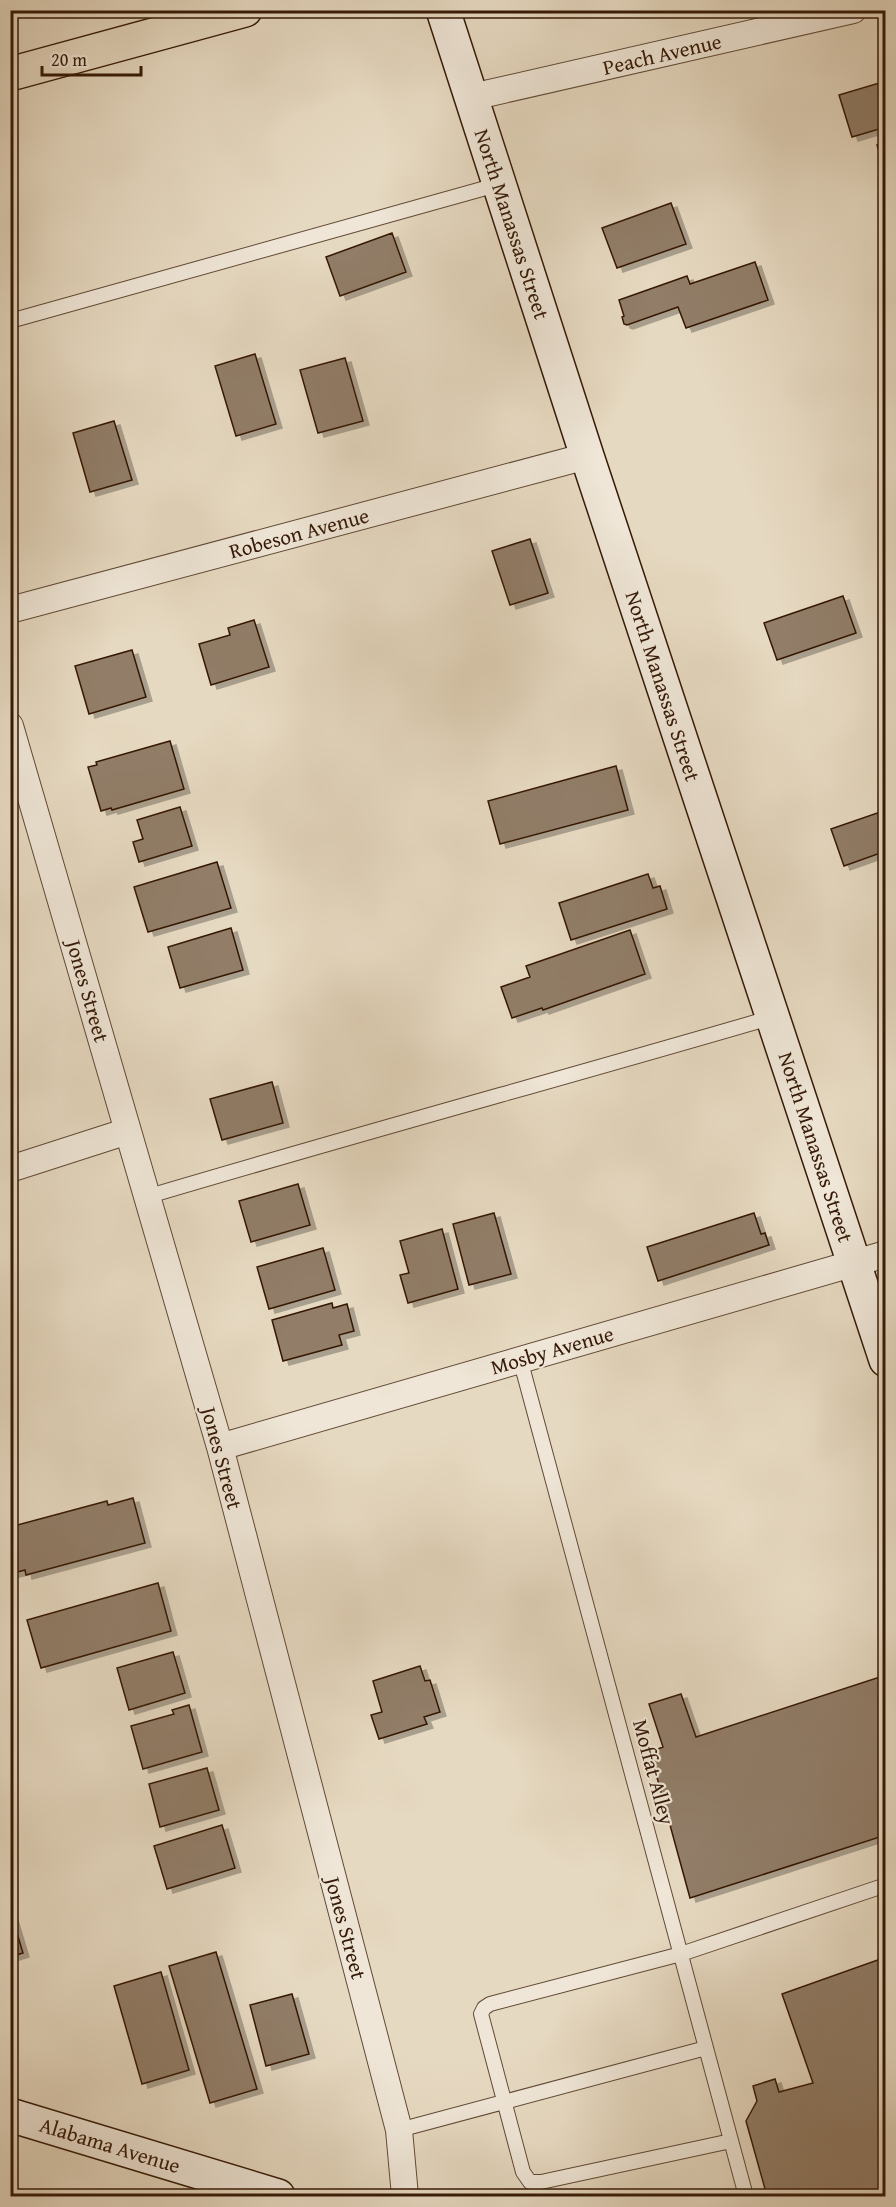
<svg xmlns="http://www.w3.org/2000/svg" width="896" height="2207" viewBox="0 0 896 2207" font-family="'Gentium Book Plus',serif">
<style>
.building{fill:#917d67;stroke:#351906;stroke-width:1.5;filter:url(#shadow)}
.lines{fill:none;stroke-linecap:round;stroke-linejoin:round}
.lane-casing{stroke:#614935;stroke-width:16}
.street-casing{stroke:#614935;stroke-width:28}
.secondary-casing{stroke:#351906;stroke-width:36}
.highway-casing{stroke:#351906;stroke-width:36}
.lane{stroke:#efe6d7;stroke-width:14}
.street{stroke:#efe6d7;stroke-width:26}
.secondary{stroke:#efe6d7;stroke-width:33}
.highway{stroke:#e6d9c1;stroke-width:33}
.labels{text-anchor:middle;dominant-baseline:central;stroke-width:4.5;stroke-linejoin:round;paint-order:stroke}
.street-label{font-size:21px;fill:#351906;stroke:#efe6d7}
</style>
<defs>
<filter id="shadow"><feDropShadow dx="6" dy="4" stdDeviation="0" flood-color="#0004"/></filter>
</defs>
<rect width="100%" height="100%" fill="#e6d9c1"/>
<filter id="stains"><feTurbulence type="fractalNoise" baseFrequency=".00333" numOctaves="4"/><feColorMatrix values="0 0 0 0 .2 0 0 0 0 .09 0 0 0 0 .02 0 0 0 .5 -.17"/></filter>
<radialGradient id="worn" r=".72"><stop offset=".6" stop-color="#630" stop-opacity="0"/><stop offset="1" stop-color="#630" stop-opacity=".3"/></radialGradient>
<path class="building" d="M886,81V127L852,137L839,95Z
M886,142V173L877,145Z
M671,203L686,244L617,268L602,228Z
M392,233L406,272L340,296L326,257Z
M755,262L768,300L686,328L678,307L627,325L624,324L622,317L624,316L619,300L687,276L690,284Z
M255,354L276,424L236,436L215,366Z
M345,358L363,421L318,433L300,370Z
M114,421L132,480L90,492L73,433Z
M530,539L548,593L510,605L492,551Z
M843,596L856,633L777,660L764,623Z
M254,620L269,667L211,685L199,644L230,635L228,628Z
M132,650L146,697L89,714L75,666Z
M170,741L184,789L112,810L111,808L101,811L88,767L97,765L96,762Z
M616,766L628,810L500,844L488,801Z
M180,807L192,846L139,862L133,842L143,839L137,820Z
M886,810V851L844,866L831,829Z
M217,862L231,908L148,932L134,887Z
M648,874L653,888L660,886L667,909L571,940L559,903Z
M231,928L243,970L180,988L168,947Z
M630,930L645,974L543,1010L542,1008L512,1018L501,987L530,977L526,966Z
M272,1082L283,1123L222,1140L210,1099Z
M298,1184L310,1225L251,1242L239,1201Z
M494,1213L511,1274L469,1285L453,1224Z
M754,1213L761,1234L765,1233L769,1245L658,1281L647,1247Z
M442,1229L458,1289L408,1303L400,1275L409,1273L400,1241Z
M323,1248L335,1290L269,1309L257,1267Z
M332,1303L333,1308L347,1304L354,1331L339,1335L342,1345L283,1361L272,1320Z
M133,1498L145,1543L26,1575L25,1570L10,1574V1527L107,1501L108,1505Z
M158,1583L171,1631L41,1668L27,1620Z
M173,1652L185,1693L129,1710L117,1668Z
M420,1666L425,1681L430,1680L440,1712L424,1717L427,1724L379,1739L371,1715L382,1712L373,1681Z
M886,1675V1835L690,1898L650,1752L663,1747L649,1704L681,1694L696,1737Z
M189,1705L202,1752L143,1769L131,1726L174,1714L172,1710Z
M207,1768L219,1810L160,1827L149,1784Z
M222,1825L235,1868L167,1889L154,1846Z
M10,1910L23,1953L10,1957Z
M216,1952L257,2089L210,2103L169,1966Z
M886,1957V2196H767L746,2121L757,2101L753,2086L775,2079L779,2092L813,2083L782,1994Z
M161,1972L189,2070L142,2084L114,1986Z
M292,1994L309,2054L266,2066L250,2005Z"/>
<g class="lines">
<defs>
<path id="lane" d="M10,321L500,184
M146,1197C354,1135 564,1078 773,1017
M520,1359L746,2196
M399,2130L706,2048
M731,2141L541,2182H530L523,2172L481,2014L484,2008L490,2004L681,1954L886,1885"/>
<path id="street" d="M472,97L853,10
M10,610L587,456
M10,726L220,1447L399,2130L405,2196
M10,1169L128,1131
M220,1447L886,1254"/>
<path id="secondary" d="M443,10L587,456L886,1360
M10,2115L278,2196"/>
<path id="highway" d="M10,74L245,10"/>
</defs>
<use href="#lane" class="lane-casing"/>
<use href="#street" class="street-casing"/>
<use href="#secondary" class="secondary-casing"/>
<use href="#highway" class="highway-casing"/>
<use href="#lane" class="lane"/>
<use href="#street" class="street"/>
<use href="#secondary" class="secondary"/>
<use href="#highway" class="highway"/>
</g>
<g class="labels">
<g class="street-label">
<text transform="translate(662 54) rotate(-13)">Peach Avenue</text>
<text transform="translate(512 224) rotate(72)">North Manassas Street</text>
<text transform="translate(299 533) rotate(-15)">Robeson Avenue</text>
<text transform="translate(663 686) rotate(72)">North Manassas Street</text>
<text transform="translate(88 991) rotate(74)">Jones Street</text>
<text transform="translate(816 1147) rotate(72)">North Manassas Street</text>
<text transform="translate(552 1350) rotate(-16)">Mosby Avenue</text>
<text transform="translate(222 1458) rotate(75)">Jones Street</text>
<text transform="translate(654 1772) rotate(75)">Moffat Alley</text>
<text transform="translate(346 1928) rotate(75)">Jones Street</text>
<text transform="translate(110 2145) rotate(17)">Alabama Avenue</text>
</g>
</g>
<rect width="896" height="2207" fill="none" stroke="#e6d9c1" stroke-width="36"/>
<rect x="12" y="12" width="872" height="2183" fill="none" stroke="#351906" stroke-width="3"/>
<rect x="18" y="18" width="860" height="2171" fill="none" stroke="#351906" stroke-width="1.5"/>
<path d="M42 66v9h99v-9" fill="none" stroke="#351906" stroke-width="3"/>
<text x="51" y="66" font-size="18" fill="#351906" stroke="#efe6d7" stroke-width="4.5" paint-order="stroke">20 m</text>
<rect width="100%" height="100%" filter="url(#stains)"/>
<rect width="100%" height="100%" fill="url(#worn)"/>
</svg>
